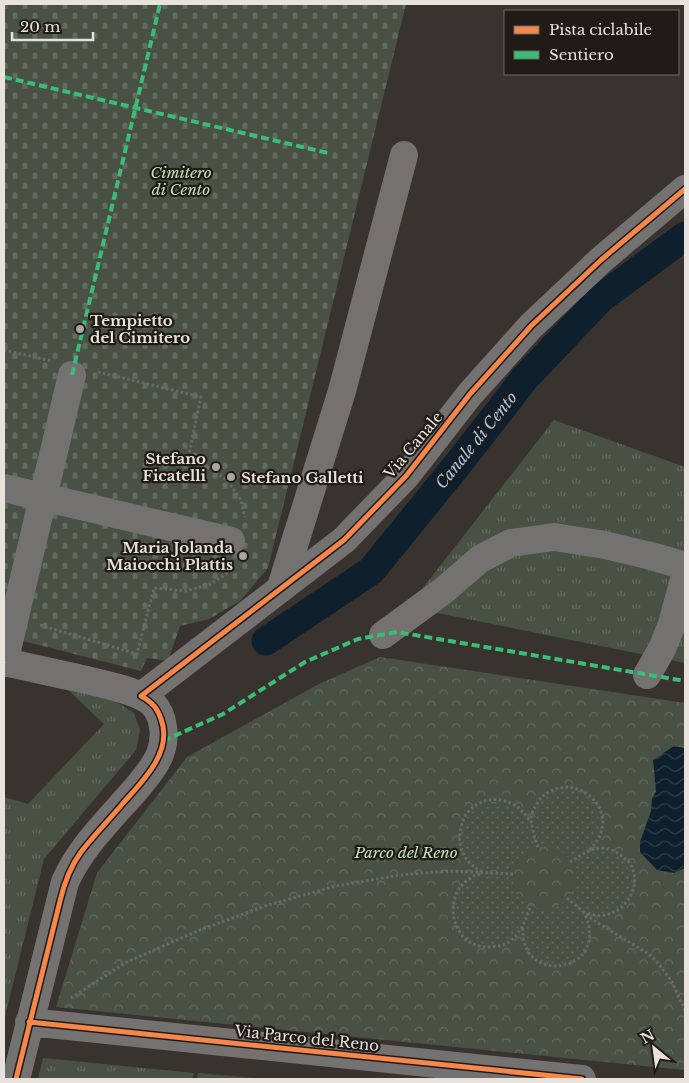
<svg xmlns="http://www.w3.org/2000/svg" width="689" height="1083" viewBox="0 0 689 1083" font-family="'Libre Baskerville',serif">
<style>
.grass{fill:url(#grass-tufts)}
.forest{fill:url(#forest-crowns)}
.cemetery{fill:url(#cemetery-stones)}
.garden{fill:url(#garden-dots)}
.water{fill:url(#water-waves)}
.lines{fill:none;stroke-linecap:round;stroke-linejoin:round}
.canal{stroke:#0e1f2e;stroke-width:29}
.path{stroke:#6c6967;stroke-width:3;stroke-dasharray:2.5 2.5;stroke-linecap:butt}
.minor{stroke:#747171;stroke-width:28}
.quiet{stroke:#3abd76;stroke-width:4;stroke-dasharray:8 4;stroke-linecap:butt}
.cycleway-casing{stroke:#201b17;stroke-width:8}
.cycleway{stroke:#f5874c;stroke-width:5}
.poi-dot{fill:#aba49f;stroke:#201b17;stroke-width:2}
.labels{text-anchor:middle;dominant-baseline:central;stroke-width:4.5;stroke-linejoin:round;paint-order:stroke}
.park-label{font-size:15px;font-style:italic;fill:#c1e4b8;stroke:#201b17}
.poi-label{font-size:15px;font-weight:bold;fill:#e8e1dc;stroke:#201b17;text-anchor:start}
.street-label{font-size:15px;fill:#e8e1dc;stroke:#201b17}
.water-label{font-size:16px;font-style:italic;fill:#9ec7ef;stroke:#201b17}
</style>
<defs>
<pattern id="grass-tufts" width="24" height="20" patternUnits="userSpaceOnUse" patternTransform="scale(1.25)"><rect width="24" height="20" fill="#495145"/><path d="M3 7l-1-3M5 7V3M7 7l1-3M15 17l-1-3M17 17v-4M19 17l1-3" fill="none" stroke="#636a5f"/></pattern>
<pattern id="forest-crowns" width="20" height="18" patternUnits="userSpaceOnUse" patternTransform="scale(1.25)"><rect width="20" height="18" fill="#495145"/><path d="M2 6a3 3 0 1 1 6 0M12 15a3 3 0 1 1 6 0" fill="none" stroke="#636a5f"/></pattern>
<pattern id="cemetery-stones" width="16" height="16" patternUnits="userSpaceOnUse" patternTransform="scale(1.25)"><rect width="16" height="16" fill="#495145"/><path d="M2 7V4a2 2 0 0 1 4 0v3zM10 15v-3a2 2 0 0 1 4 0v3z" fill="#636a5f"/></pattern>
<pattern id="garden-dots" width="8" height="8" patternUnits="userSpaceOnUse" patternTransform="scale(1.25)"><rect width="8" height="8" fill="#495145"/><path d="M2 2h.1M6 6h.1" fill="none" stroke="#636a5f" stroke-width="1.8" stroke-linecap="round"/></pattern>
<pattern id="water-waves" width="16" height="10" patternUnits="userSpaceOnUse" patternTransform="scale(1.25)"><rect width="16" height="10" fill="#0e1f2e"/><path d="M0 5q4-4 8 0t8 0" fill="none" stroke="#313f4c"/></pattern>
</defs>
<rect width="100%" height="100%" fill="#39332f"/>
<path class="grass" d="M554,420L685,467V663L408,607Z
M66,688L112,699L134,713L140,730L136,750L44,859L4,1020V797L28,804L104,724Z
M43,1058L194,1073L192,1079H38Z
M198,1073L263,1079H197Z"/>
<path class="forest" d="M380,657L685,703V1070L56,1007L97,873L187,757L317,685Z"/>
<path class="cemetery" d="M4,4H406L268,568L240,601L209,619L180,626L168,661L147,658L141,671L4,636Z"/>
<path class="garden" d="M558,790C568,790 576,790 584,795C599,803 603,826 594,840C589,848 578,854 570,859L559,849L539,845C536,829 531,812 544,798C547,795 554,793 558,790Z
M489,803C523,802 526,818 535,846L520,856L512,871C500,870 485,872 475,864C458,851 457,822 475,810C479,807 484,805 489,803Z
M603,851C607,852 611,852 615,854C617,855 619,857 621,859C645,882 623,920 592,912C583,910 576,902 570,897L575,882L573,864L590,853Z
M482,877H511L516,894L528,906C524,915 521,926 514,933C508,941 500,944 491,945C451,947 442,889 482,877Z
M565,901C570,905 576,909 580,914C593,928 588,952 571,960C552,970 526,956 526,934C526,925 530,916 533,908L550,909Z"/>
<path class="water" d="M674,746L685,748V868L674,873L657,870L640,852V842L651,811L652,799L656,791L653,760Z"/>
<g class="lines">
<path class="canal" d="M266,641L371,571L458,464L525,378L601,298L685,236"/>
<path class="path" d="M4,350L51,361
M98,372L201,397L188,459L210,468L228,481L241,500L245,517
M40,625L137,654L154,588L186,591L211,584L232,570L233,568
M538,847C535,838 532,829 531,820C531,813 534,808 538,802C541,797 544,795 549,792C574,777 608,800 602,829C600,838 594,846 587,852
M570,862C578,857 586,851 594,849C605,846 615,850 623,857C625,859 627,860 629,862C647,889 618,925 588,913
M482,872C465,863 456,847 461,828C462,821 465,815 469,811C487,791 519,799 530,822
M480,874C438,886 448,950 491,947C503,946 511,943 518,933C524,925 527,915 531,905
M567,898L593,920L649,954L657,962L671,980L685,1010
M523,928C520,989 613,971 584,913
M71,998L125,963L197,931L265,906L336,886L400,875L436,872L451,871L513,874"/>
<path class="minor" d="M4,488L231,541
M281,587L342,391L404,155
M383,635L443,591L480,559L511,543L554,537L605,545L655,557L685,566
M4,662C29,667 53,673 78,678C98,683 139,690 153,704C165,717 166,739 160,754C155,767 145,778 136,789C111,818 81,846 65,882L16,1079
M4,663L72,375
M647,675L662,649L672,624L685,576
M141,696L344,540L406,476L470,394L531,326L601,260L685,189
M29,1022L582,1079"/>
<path class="quiet" d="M4,77L328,153
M72,375L160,4
M4,663V662
M163,741L223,714L305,662L358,639L397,632L685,681"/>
<defs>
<path id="cycleway" d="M29,1022L582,1079
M16,1079L60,901C64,884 70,867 81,852C94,835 110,819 124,802C144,780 173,751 161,719C159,713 156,707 151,703C148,700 145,698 141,696L344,540L406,476L470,394L531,326L601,260L685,189"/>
</defs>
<use href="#cycleway" class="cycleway-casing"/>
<use href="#cycleway" class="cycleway"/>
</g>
<g class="poi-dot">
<circle cx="80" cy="329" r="5"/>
<circle cx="216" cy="467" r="5"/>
<circle cx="231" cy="477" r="5"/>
<circle cx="243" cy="556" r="5"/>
</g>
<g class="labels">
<g class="park-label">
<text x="181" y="172">Cimitero<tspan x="181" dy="17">di Cento</tspan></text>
<text x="406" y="852">Parco del Reno</text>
</g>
<g class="poi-label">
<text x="90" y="320">Tempietto<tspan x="90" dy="17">del Cimitero</tspan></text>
<text x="206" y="458" text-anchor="end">Stefano<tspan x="206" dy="17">Ficatelli</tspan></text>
<text x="241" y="477">Stefano Galletti</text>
<text x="233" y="547" text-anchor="end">Maria Jolanda<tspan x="233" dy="17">Maiocchi Plattis</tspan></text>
</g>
<g class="street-label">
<text transform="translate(413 445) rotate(-50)">Via Canale</text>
<text transform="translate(307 1038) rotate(6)">Via Parco del Reno</text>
</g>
<g class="water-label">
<text transform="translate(476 440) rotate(-51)">Canale di Cento</text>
</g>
</g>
<rect width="689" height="1083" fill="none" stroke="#e8e1dc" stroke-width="10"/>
<rect x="504" y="10" width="175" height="65" fill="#201b17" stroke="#706a66"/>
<rect x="514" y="26" width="25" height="8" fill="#f5874c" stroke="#706a66"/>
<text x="549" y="35" font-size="15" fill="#e8e1dc">Pista ciclabile</text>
<rect x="514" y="51" width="25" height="8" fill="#3abd76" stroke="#706a66"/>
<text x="549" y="60" font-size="15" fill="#e8e1dc">Sentiero</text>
<g transform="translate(654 1048) rotate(331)" stroke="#201b17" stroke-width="4" paint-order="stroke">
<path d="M0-4L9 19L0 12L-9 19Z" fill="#e8e1dc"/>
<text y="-8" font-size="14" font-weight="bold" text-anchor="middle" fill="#e8e1dc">N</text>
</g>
<path d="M12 32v8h81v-8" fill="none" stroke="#e8e1dc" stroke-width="2.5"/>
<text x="20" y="32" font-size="15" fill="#e8e1dc" stroke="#201b17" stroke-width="4" paint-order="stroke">20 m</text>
</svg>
